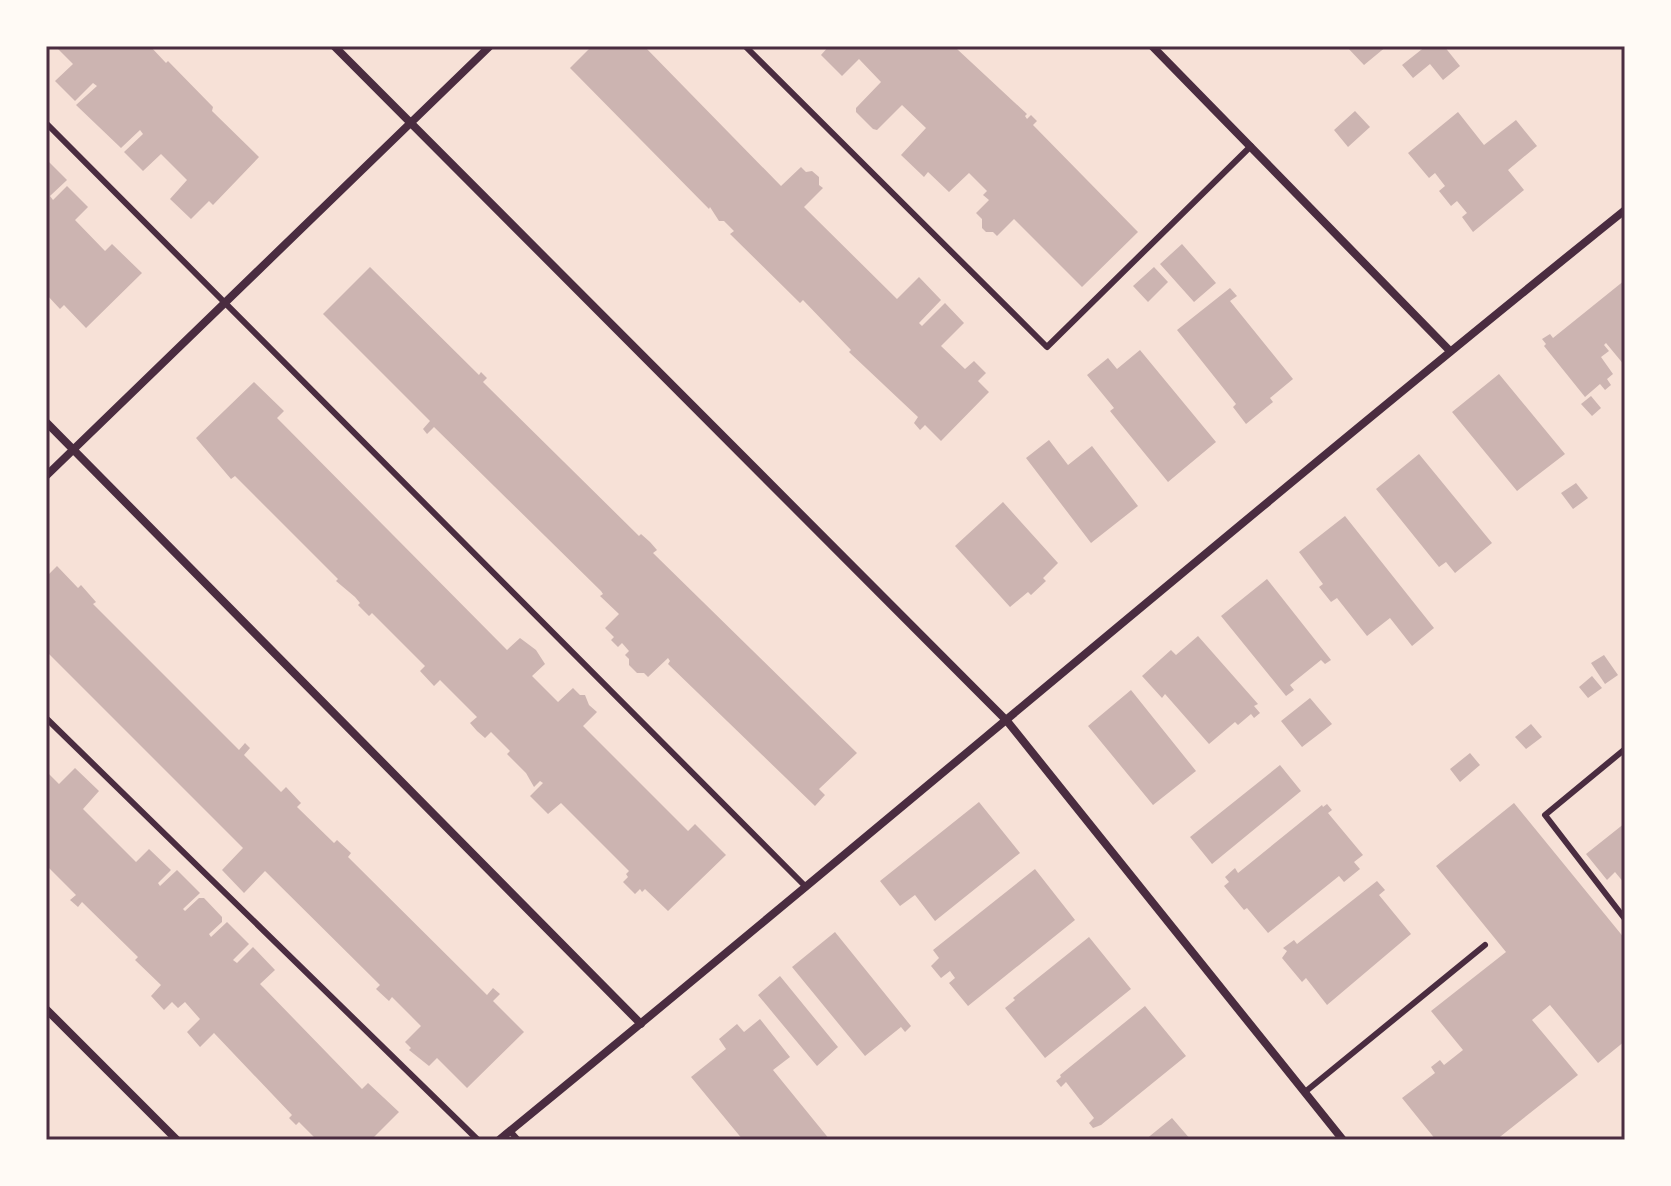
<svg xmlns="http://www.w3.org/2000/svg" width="1671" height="1186" viewBox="0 0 1671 1186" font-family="Helvetica,sans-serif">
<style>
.building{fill:#ccb4b1}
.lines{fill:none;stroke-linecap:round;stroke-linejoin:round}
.service{stroke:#4a2c40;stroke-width:6}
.minor{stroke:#4a2c40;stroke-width:8}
.neatline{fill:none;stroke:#4a2c40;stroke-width:3}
</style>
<rect width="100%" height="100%" fill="#f7e1d7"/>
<path class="building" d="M55,46H150L166,63L168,61L213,107L212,111L259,157L213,205L209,201L191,219L170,199L187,180L161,154L143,171L124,152L143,134L140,130L121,148L76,105L97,86L93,83L75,101L55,81L73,64Z
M592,46H644L781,186L801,167L806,172L812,171L819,177V185L823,188L804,207L897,299L919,277L941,300L919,323L922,326L945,303L964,323L941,346L965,369L974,361L986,373L978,381L989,392L941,441L925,425L920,430L914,423L918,417L849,352L851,350L803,300L800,303L730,234L734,231L724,221H719L710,207L709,209L570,68Z
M829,46H961L957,49L1027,114L1025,116L1027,119L1031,115L1037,121L1033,125L1138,232L1082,287L1014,219L997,236L993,232H986L982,228V219L976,213L989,200L983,195L987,191L969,173L949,192L928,172L924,177L901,155L926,128L902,105L877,130L873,129L856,112V108L881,82L859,59L842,76L821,55Z
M1346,46H1387L1364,65Z
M1426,46H1444L1460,66L1443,80L1430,64L1413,78L1402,65Z
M1355,111L1370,127L1348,147L1334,130Z
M1458,112L1484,145L1516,120L1537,146L1508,170L1524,190L1473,232L1462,217L1467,213L1457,201L1451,206L1439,191L1445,186L1435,173L1429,178L1408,153Z
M46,159L67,180L50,196L53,200L67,186L88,207L75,220L105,251L112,244L142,273L86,328L64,305L60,309L46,294Z
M1182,244L1216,283L1194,302L1160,264Z
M370,267L479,375L481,372L487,378L483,382L485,384L639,536L641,534L650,542L657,550L653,553L857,753L819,789L825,795L815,806L668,664L670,661L668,658L648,677L644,673H637L629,665V659L625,655L629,651L622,643L618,647L611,640L614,637L605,628L619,614L600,596L603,594L601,591L434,427L427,434L423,429L430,421L323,314Z
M1154,267L1168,282L1148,302L1133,286Z
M1625,280V366L1606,343L1604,345L1609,351L1601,357L1613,374L1607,379L1611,385L1605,390L1600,384L1585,397L1544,346L1546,344L1542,339L1550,334L1553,338Z
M1230,288L1237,296L1230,301L1293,379L1270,398L1273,402L1246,424L1233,407L1236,404L1177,330Z
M1140,350L1216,442L1168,482L1110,411L1114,408L1087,375L1108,358L1117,369Z
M1499,374L1565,454L1517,491L1452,412Z
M254,382L284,411L277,418L507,650L520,638L536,650L545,664L532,676L558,702L573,688L580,695H585L589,705L597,712L583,726L688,831L695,824L726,855L668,911L645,889L642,892L640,889L635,894L623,882L628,877L626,874L629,871L561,803L548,814L530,796L543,783L540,781L534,787L526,773L507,754L510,751L491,732L485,738L477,731L470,723L477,717L440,680L434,686L420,671L425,666L372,613L369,616L358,605L360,603L355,597L336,581L338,579L235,476L231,479L196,438Z
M1591,396L1601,408L1592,416L1581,404Z
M1049,440L1068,465L1092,446L1138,506L1091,543L1026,458Z
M1419,454L1492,543L1455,573L1446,562L1439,567L1376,489Z
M1576,483L1588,498L1573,509L1561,493Z
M1003,502L1058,563L1043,578L1046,581L1031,595L1028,592L1010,607L955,546Z
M1345,516L1434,628L1412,646L1390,618L1367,636L1337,598L1331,602L1319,587L1323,584L1299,552Z
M57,566L78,588L81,585L96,602L93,604L239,750L245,743L250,748L244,755L281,792L286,787L301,803L297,807L334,843L337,840L351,853L348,857L487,995L493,988L500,994L493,1001L524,1032L467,1088L437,1058L429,1066L409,1050L411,1048L405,1042L421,1026L392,997L389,1001L376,989L380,985L265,871L244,893L222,870L243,848L46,651V577Z
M1267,579L1331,660L1325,664L1321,660L1290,685L1294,690L1286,696L1221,616Z
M1198,636L1258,704L1254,706L1260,713L1254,718L1251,714L1238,725L1235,722L1209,744L1165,694L1162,698L1142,676L1171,650L1176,655Z
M1604,655L1618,675L1605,684L1591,663Z
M1592,676L1602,688L1588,698L1579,687Z
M1131,690L1196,771L1153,805L1088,726Z
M1310,698L1332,724L1302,747L1281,721Z
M1531,724L1542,737L1526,749L1515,737Z
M1470,753L1480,765L1460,782L1450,769Z
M1280,765L1301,791L1212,864L1190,837Z
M75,768L99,791L83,809L136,862L149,849L171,870L158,883L160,886L177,870L200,893L183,909L185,911L199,898H204L222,917V922L209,934L211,937L227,922L249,944L233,960L237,963L253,947L275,970L260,984L263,987L362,1089L368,1083L399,1112L371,1140H311L314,1137L299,1122L296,1125L289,1118L292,1115L214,1033L200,1047L187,1032L200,1019L185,1002L178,1008L172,1002L164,1010L151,996L161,985L135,960L138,957L82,902L78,907L70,900L76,895L46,865V771L59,784Z
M979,802L1020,853L935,921L915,895L900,906L880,881Z
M1514,803L1625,939V1041L1598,1063L1550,1005L1532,1020L1578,1075L1496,1140H1436L1402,1098L1435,1073L1431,1067L1440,1060L1444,1065L1463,1050L1431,1011L1506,952L1436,866Z
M1327,804L1332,810L1328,813L1363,855L1354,862L1360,869L1344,882L1339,876L1268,933L1247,908L1244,910L1224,886L1229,882L1225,877L1235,868L1238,873L1322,805L1323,807Z
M1625,823V884L1615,872L1607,880L1586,854Z
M1035,869L1075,920L968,1006L949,983L955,978L950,971L941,978L931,966L939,958L933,950Z
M1377,881L1385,890L1379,895L1411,934L1327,1005L1306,978L1302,982L1282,958L1287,951L1283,948L1294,940L1297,944Z
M835,932L911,1026L905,1032L901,1027L865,1056L792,967Z
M1089,937L1131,989L1045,1058L1005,1008L1015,1000L1013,998Z
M780,976L838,1047L817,1066L758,995Z
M1145,1006L1186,1056L1101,1125L1093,1128L1089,1123L1094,1118L1066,1082L1061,1087L1056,1081L1061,1077L1060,1075Z
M760,1019L790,1057L773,1070L830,1140H743L691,1077L726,1049L719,1039L737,1024L744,1032Z
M1172,1118L1191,1140H1145Z"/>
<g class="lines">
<path class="service" d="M745,46L1047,347L1251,146
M46,123L806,887
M46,718L478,1140
M1625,749L1545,815L1625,919
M1305,1092L1485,945
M510,1131L518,1140"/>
<path class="minor" d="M334,46L1007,721L1343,1140
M1152,46L1450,351
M46,422L641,1024
M46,476L490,46
M46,1009L177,1140
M499,1140C876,832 1246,515 1625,210"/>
</g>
<rect width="1671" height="1186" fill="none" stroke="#fffaf5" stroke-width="96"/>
<rect x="48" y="48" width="1575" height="1090" class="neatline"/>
</svg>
